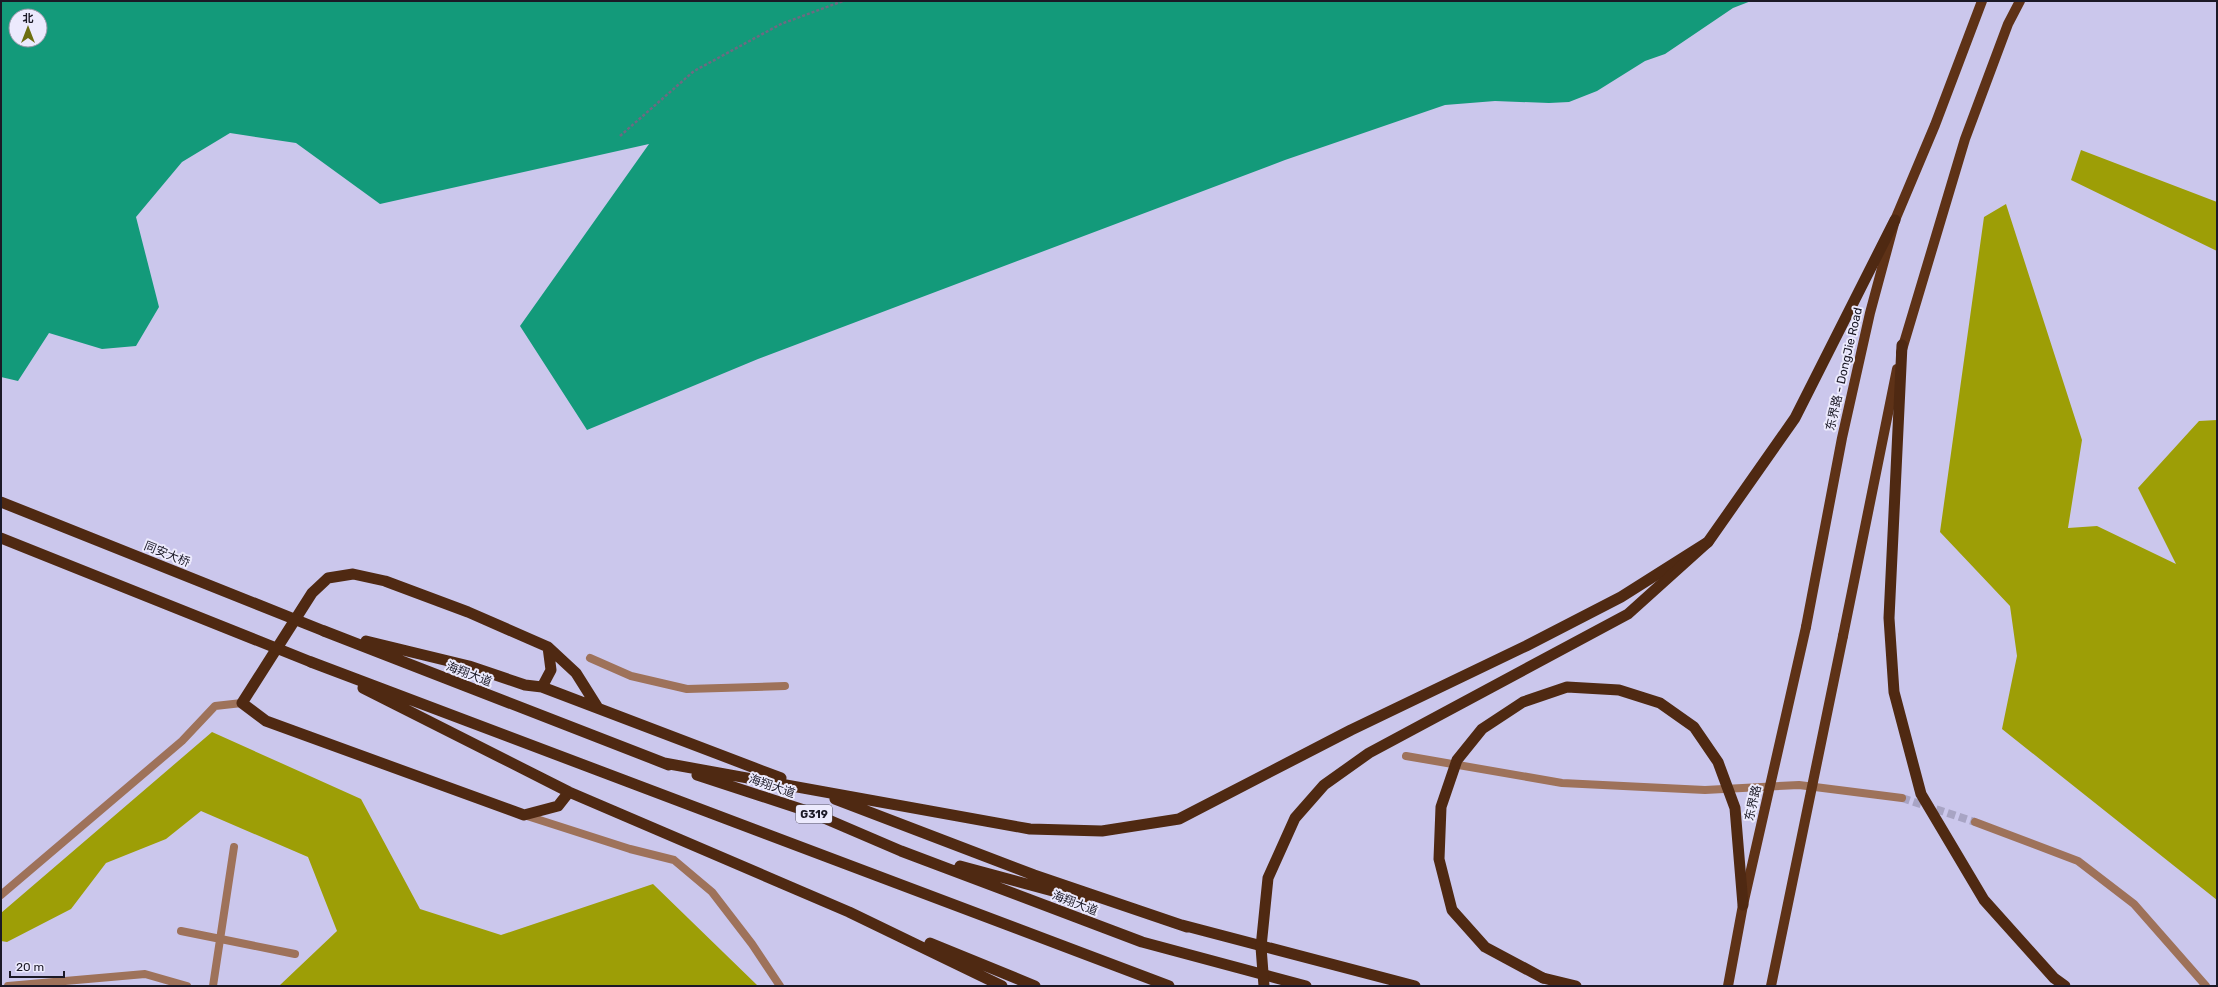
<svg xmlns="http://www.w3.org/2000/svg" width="2218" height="987" viewBox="0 0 2218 987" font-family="Rubik,'Noto Sans SC',sans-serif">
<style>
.forest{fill:#9d9e06}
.water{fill:#139a7a;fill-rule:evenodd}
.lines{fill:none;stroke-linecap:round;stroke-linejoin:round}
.minor-tunnel{stroke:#a8a4c4;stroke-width:8;stroke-dasharray:8 4;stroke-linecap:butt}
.path{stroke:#6d6a82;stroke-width:2.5;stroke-dasharray:3 2;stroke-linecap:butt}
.minor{stroke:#9e725a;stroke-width:8}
.primary{stroke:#5e3217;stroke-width:10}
.trunk{stroke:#4f2912;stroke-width:11}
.primary-bridge{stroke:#5e3217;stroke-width:10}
.trunk-bridge{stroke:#4f2912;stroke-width:11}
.labels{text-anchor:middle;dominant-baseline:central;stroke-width:4;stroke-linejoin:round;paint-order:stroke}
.shield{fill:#eceafd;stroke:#5a5866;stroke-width:1}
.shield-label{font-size:11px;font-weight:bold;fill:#1b1926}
.street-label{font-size:12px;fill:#1b1926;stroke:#eceafd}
</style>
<rect width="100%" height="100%" fill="#cbc7ec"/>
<path class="forest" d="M2081,150L2217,202V251L2071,180Z
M2006,204L2082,440L2068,528L2097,526L2176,564L2138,488L2199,421L2217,420V900L2002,729L2017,656L2010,606L1940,532L1984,217Z
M212,732L361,799L420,909L501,935L653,884L758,986H279L337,931L308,857L201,811L166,839L106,863L71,909L7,942L1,941V913Z"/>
<path class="water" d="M1,1H1751L1733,8L1665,54L1645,61L1597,91L1569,102L1549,103L1495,101L1445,105L1285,160L758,359L587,430L520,326L649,144L380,204L296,143L230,133L182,162L136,217L159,307L136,346L102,349L49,333L18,381L1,377ZM16,16H40V40H16Z"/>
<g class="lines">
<path class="minor-tunnel" d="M1902,798L1975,822"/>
<path class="path" d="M620,136L694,71L781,24L843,1"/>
<path class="minor" d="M590,658L631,676L687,689L785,686
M1406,756L1562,783L1705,790L1799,785L1902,798
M524,815L630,849L674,860L712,892L752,944L780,986
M1975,822L2078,861L2134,904L2206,986
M1,895L182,741L215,706L242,703
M181,931L295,954
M8,986L145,974L187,986
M213,986L234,847"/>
<path class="primary" d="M1901,353L1965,139L2008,24L2020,1
M1806,627L1842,438L1870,313L1895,220L1935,125L1982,1
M1843,636L1897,369"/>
<path class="trunk" d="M1902,345L1889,618L1894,692L1921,794L1984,900L2054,978L2065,986
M324,631L669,765
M366,641L469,666L525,685L542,687L781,778
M548,647L576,673L598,708
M311,662L1169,986
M542,687L551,670L548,647L468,612L385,581L353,574L328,578L312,593L242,703L266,721L524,815L558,806L569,792
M363,688L569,792L849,912L1002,986
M664,763L1030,829L1102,831L1179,819L1351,730L1526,646L1621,597L1708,542L1795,418L1895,220
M697,775L810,812L901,851L1142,942L1306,986
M835,799L1034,875L1187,927
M960,866L1086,900
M1182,925L1415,986
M930,943L1035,986
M1543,978L1576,986"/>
<path class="primary-bridge" d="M1728,986L1743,905L1806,627
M1771,986L1843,636"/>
<path class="trunk-bridge" d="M1,502L324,631
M1,538L311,662
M1543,978L1485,947L1452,910L1439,859L1441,807L1457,760L1482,729L1523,702L1567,687L1619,690L1660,703L1694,727L1718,762L1735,808L1743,905
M1264,986L1261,947L1268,878L1295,818L1324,785L1369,753L1628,614L1708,542"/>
</g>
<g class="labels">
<rect class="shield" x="796" y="805" width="36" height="18" rx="3"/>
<g class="shield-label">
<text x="814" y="814">G319</text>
</g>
<g class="street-label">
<text transform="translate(1844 369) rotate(-77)">东界路 - DongJie Road</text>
<text transform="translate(167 554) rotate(22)">同安大桥</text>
<text transform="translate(469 674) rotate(21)">海翔大道</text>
<text transform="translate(772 786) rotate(19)">海翔大道</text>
<text transform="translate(1753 803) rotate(-77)">东界路</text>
<text transform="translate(1075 903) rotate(21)">海翔大道</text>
</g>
</g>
<rect width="2218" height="987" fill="none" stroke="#1b1926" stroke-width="4"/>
<g transform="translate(28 28)"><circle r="19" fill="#eceafd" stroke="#9896a7"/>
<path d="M0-3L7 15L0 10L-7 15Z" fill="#6d6e10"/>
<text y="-6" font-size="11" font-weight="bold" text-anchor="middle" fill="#1b1926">北</text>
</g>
<path d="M10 971v6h54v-6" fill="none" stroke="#1b1926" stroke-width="2"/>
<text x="16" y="971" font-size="12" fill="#1b1926" stroke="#eceafd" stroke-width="3" paint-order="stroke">20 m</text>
</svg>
